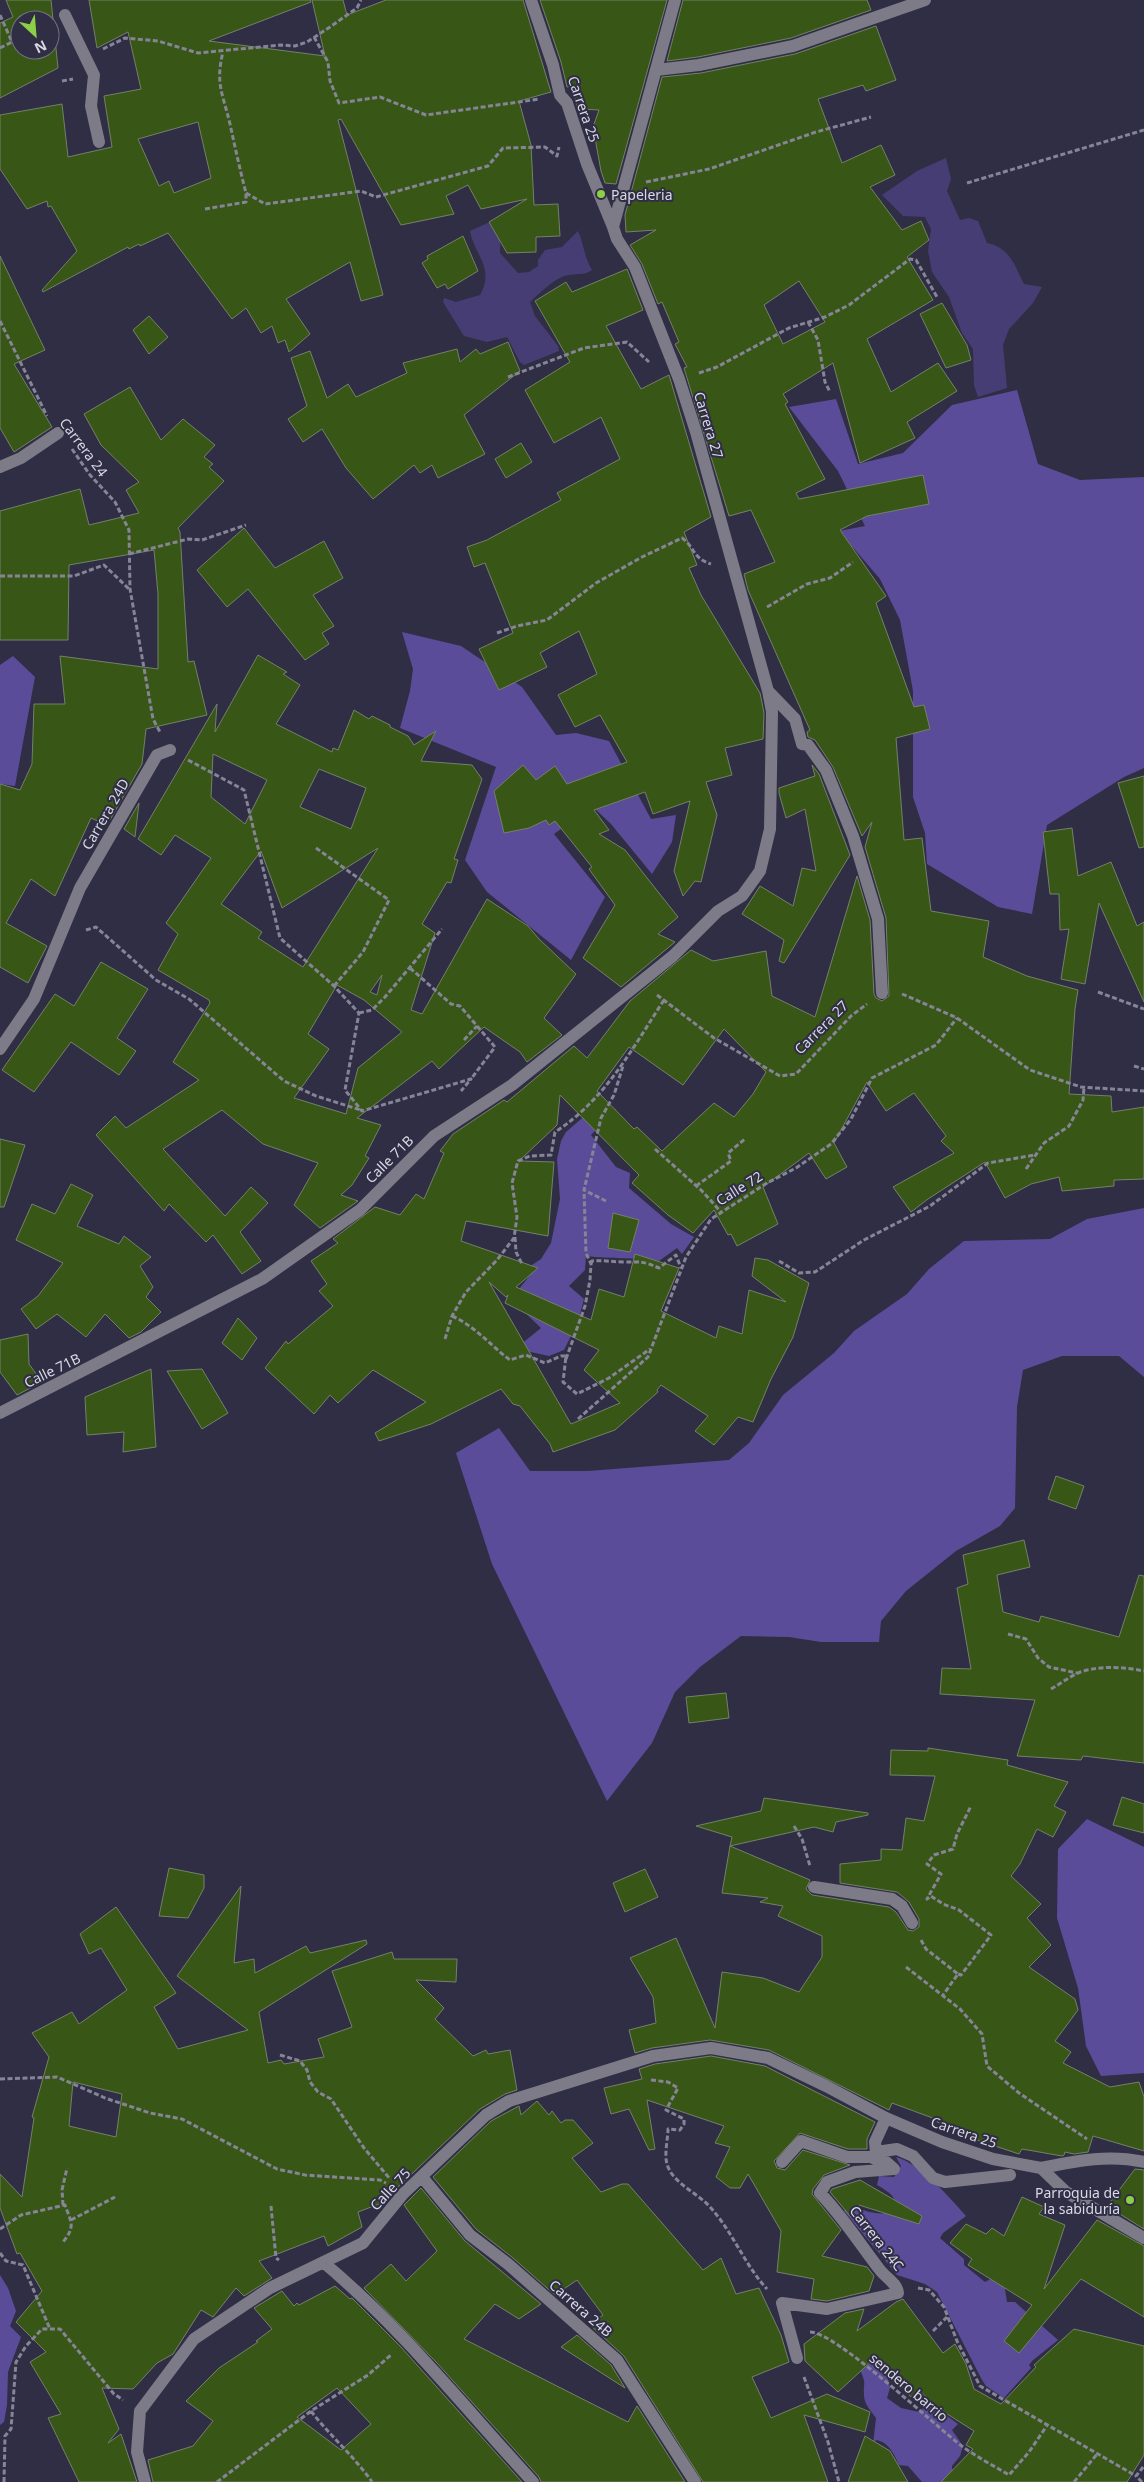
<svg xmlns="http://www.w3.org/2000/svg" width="1144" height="2482" viewBox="0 0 1144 2482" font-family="'Noto Sans',sans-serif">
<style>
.green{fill:#463d74}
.forest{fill:#5b4c99}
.building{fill:#385616;stroke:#748169;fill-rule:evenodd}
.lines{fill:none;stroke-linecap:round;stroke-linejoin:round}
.path{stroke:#868597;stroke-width:3;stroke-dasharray:5 2.5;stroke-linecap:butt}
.minor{stroke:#7c7b87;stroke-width:12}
.poi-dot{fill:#8cce45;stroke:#302e44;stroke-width:2}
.labels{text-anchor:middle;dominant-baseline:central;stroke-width:4;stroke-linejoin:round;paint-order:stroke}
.street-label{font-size:14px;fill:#d9d8e6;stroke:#302e44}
.poi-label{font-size:14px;fill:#d9d8e6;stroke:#302e44;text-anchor:start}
</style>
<rect width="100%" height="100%" fill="#302e44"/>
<path class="green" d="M946,158L951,179L947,191L960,220L969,218L978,221L987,243C1010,248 1014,264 1024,284L1042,287L1033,303L1009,329L1003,345L1007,388L978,397L974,385L973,349L962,333L949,297L932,272L928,251L931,229L925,217L903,216L882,195L917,171Z
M501,217L500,253L518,273L529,272L538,266V260L545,250L562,247L578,231C584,244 584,257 592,270C584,276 578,273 569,275C555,277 540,293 530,302L535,316L558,346L559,351L524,365L520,362L507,337L487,342L464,336L443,302L444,298L456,302L480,295C495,268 475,256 470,231Z"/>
<path class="forest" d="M1017,390L1038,464L1080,480L1144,477V768L1124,777L1047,825L1032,914L998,907L927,864L925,833L913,797V691L900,620L880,579L839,531L865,526L838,471L789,407L836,399L858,464L903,453L952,405Z
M402,632L461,646L522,687L556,735L576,733L609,741L651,819L676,815L672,842L652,874L611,824L592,806L554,834L605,897L571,960L487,892L465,860L496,767L400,728L410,691L413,669Z
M13,656L35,677L15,786L0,784V665Z
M596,1106L616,1109L591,1135L616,1167L630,1173L629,1188L671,1224L694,1237L682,1254L677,1248L659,1261C635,1257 611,1259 586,1256L585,1270L569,1286L584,1299L578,1322L564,1350L549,1356L526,1351L509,1354L541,1328L511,1299L531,1274L529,1267L541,1259L551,1243L560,1199L557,1159L561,1141L566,1132Z
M1144,1208V1377L1119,1356H1062L1023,1370L1017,1407L1015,1508L1000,1526L956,1551L906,1591L881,1621L879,1642H821L789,1637L741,1636L700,1667L675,1692L652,1743L607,1801L492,1564L456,1453L499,1428L530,1471H588L729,1460L749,1443L783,1395L834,1353L854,1331L907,1294L929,1269L964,1241L1050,1239L1087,1219Z
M1087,1819L1144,1847V2073L1101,2076L1086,2046L1078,1988L1057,1918L1058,1849Z
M896,2157C921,2164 949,2197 966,2216L943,2233L940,2238L964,2259V2265L985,2282L998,2275L1004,2283L1007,2302H1015L1058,2340L1032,2361L1029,2365L1031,2368L1004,2398L986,2386L982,2380L937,2292L925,2284L897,2275L844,2211L846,2203C864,2211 877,2217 896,2211C897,2196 889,2192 877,2185L879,2176L894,2177L901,2166Z
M0,2275L8,2288L16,2311L10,2326L21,2337L8,2372L7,2405L4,2422L0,2425Z
M866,2350L897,2357L886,2369L890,2388L887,2398L901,2408L919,2412L926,2405L939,2410L958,2424L952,2430L963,2446L960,2456L952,2466V2469L957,2471L952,2482H922L908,2466L899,2465C894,2454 889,2442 876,2440L873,2444L876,2418C871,2411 864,2404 864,2395C863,2382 867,2385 860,2370Z"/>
<path class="building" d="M6,0H51L58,68L0,98V23L13,17ZM20,20H50V50H20Z
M89,0H310L311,2L209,41L325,56L312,0H343L347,15L386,0H523L551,92L519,101L531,145L534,205L558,204L560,236L536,237V252L507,253L489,222L527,199L481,209L468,185L446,196L454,214L401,225L341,119L338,120L383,295L361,301L350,262L286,299L310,334L289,352L285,340L278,343L272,326L261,333L246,308L232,319L168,233L140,246L139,244L129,249L128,247L43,292L42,290L77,251L51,206L48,207L47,201L27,209L0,169V115L62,104L68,157L112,147L104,96L141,89L128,32L97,48ZM198,122L211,178L174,193L169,181L159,186L138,139Z
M540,0H667L616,184L605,183L601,171L593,127L599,110L578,109L572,86L567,87L561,62Z
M683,0H867L871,10L791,38L698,57L667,61Z
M876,26L896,80L866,91L863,85L818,99L842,163L881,145L895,175L870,187L902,230L921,221L929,240L907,257L933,300L867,339L891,392L938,363L957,391L907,422L915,438L860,463L833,363L783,394L788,402L785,404L825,479L796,493L799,499L923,475L929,504L867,516L840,530L886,596L876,603L914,707L924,705L930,729L896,738L904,840L922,838L931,911L989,921L983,957L1027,976L1078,990L1075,1009L1069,1094L1111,1096L1112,1112L1144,1107V1179L1114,1180V1186L1062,1191L1059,1177L1031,1184L1005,1198L985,1162L928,1199L911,1212L893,1187L954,1153L941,1141L946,1136L914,1093L886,1111L867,1082L834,1143L847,1167L826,1179L809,1153L763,1187L778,1224L737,1246L731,1234L728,1235L714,1210L693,1233L668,1215L632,1183L639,1175L560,1095L557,1125L519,1161L554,1162L548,1236L466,1221L461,1241L538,1268L516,1287L591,1320L599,1289L624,1297L635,1254L679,1268L661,1311L716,1338L719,1326L742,1334L749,1290L786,1302L752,1276L755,1258L768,1260L809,1283L793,1337L771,1379L753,1422L738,1417L714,1445L695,1431L708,1416L661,1385L657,1390L658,1392L615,1430L553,1452L550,1444L520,1406L513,1404L501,1389L431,1424L379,1441L375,1433L426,1402L373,1370L338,1403L330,1395L314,1414L265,1368L286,1341L288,1344L333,1306L319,1291L327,1284L311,1261L338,1243L333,1239L375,1207L400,1215L416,1194L424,1199L444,1153L440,1151L453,1134L504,1100L507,1102L574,1046L587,1058L630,1001L691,950L713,961L766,951L772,996L815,1017L857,876L870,920L874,994L876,998L882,1001L889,996L886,918L865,847L872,822L862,836L833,767L815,740L808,737L807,732L810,730L748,590L744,574L775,562L751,510L729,516L684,368L687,367L675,344L679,342L662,302L658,304L642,264L630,245L656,230L626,232L625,215L662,77L701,73L795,54ZM799,281L825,322L783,344L764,305ZM724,1029L766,1072L753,1094L734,1117L714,1103L662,1151L637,1127L634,1129L597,1091L629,1047L683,1085ZM489,1282L506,1297L508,1295L505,1303L599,1350L584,1370L620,1403L571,1424Z
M463,236L478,271L448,289L445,284L437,288L422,263L428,259L427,256Z
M0,256L45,350L14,364L52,427L14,452L0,428Z
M627,269L643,310L606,326L641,389L669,375L711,517L684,532L697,565L689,568L701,595L760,693L764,713L763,739L725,748L732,775L706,782L717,815L701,882L695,881L683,896L674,871L690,801L653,814L645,792L594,810L609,830L599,834L625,850L678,917L658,934L675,942L621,987L583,958L615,905L589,869L592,867L555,821L549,825L546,820L529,828L504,833L494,791L523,765L536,780L555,766L567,784L627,762L600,715L575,727L558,695L597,674L579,631L540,653L547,667L499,690L479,649L513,633L485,563L474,567L467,547L487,540L561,500L557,493L620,459L601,417L554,443L525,390L570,362L535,301L566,282L572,292Z
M942,303L967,345L971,360L946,368L920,314Z
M149,316L168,337L149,354L133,330Z
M508,342L520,371L464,415L485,454L438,478L432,465L420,473L414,465L373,499L346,468L322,429L303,442L288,419L307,406L291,358L310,351L327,398L348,384L356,397L407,373L403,363L457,349L460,362L476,349L480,354Z
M130,387L161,440L183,419L215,445L204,457L213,464L209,467L224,481L178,528L180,532L188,662L194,661L207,715L146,729L142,764L110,820L105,816L102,823L91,818L55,896L31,879L6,923L47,946L28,983L0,967V784L20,790L32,764L34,704H65L60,656L158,669V594L154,550L69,565L68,640H0V511L80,489L89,525L139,513L126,490L139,482L101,445L84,414Z
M521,443L532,462L506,478L495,459Z
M244,528L275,568L324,541L343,578L313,595L334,626L322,633L329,644L305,660L248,589L227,607L197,570Z
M258,655L287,672L283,674L300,685L276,724L332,752L333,748L338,750L354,710L369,719L372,716L390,725V727L408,736L414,745L436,731L421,761L472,765L482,779L454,859L458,860L451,883L447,882L422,924L435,933L411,1010L422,1014L487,899L528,926L539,939L576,974L544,1018L562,1035L527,1062L520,1052L484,1027L439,1069L432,1061L357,1118L381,1125L365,1156L369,1158L352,1185L341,1195L358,1201L320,1228L294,1205L318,1163L263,1144L222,1110L163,1149L225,1216L251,1187L268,1203L240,1232L261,1261L242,1274L213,1235L206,1242L169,1204L164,1211L96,1135L115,1116L126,1128L199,1080L173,1062L210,1003L209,1000L158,970L178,934L166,923L211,858L175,835L161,855L138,839L217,704L215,732ZM213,754L267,780L245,824L211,797ZM319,769L366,788L351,829L300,807ZM378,848L303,967L258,938L262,932L221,904L261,851L282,908ZM382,975L377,995L370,992ZM337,985L364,1000L402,1032L358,1068L346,1114L294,1098L329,1049L308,1034Z
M812,765L819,774L850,855L784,963L779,961L784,940L742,914L760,886L793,906L802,868L816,871L805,809L786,818L779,793V788L815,776Z
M1144,776V847L1139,848L1118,783Z
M139,803L135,837L124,829Z
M1072,828L1078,876L1111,862L1137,926L1144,922V1002L1099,903L1085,984L1061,979L1069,929L1060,930L1059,894H1050L1043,832Z
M101,962L148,989L117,1038L136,1051L119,1075L71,1042L34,1092L2,1070L55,994L74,1006Z
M0,1139L25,1145L4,1207H0Z
M71,1184L93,1195L77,1226L119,1244L124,1236L151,1257L140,1266L153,1287L146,1297L161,1312L141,1332L129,1338L105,1314L86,1337L57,1314L36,1329L21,1309L38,1296L63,1263L16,1240L32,1204L55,1214Z
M613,1213L639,1220L630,1252L608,1248Z
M238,1318L257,1338L242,1360L222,1343Z
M28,1334L29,1364L42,1382L17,1395L0,1372V1340Z
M151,1369L156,1447L123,1452L124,1432L87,1435L85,1397Z
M202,1369L228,1413L202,1429L167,1371Z
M1056,1476L1084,1486L1076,1509L1048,1499Z
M1024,1540L1030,1567L997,1575L1003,1612L1039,1622L1041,1616L1119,1637L1139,1575L1144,1576V1763L1083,1756L1081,1760L1017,1756L1035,1700L940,1694L942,1668L971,1669L957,1588L968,1584L963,1555Z
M726,1693L729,1718L689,1723L686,1697Z
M928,1748L1008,1760L1007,1765L1068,1782L1054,1806L1066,1812L1053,1837L1037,1829L1020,1864L1011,1876L1041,1904L1027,1918L1051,1945L1029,1967L1075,1999L1078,2010L1055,2041L1071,2052L1063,2063L1110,2087L1139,2082L1144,2097V2151L1093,2136L1088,2152L1074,2154L1065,2152L1064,2155L1062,2156L1022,2149L1019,2154L974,2139L959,2132L960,2129L937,2122L938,2120L892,2103L889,2110L769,2050L710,2040L652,2048L635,2053L629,2030L656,2023L653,1997L630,1958L676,1938L715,2028L722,1972L763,1978L799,1992L822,1957V1936L778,1916L783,1906L760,1902L768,1898L722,1893L730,1846L810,1880L806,1889L812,1895L889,1907L896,1912L908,1930L913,1931L919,1927V1919L909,1902L897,1892L840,1883V1864L881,1860V1849L902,1850L906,1818L924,1821L935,1776L890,1775L891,1750L928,1751Z
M1122,1797L1144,1804V1833L1113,1825Z
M764,1798L868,1813V1815L836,1822L833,1832L814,1827L730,1846L732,1837L696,1826L761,1811Z
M169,1868L204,1875V1888L188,1918L159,1916Z
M645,1869L658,1897L625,1912L613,1883Z
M241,1886L234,1963L254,1959L255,1973L306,1946L310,1953L366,1940L367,1944L259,2012L268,2063L281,2060L284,2064L324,2057L318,2039L352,2027L332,1971L392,1952L394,1959H457L456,1982L416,1980L444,2008L435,2019L473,2056L486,2050L488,2054L510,2050L517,2090L505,2094L480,2109L397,2188L387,2201L358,2212L362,2227L328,2246L324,2236L259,2261L272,2278L244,2296L236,2288L213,2317L201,2310L173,2354L157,2363L133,2389L102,2388L119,2429L108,2443L121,2434L137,2482H79L48,2418L61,2414L30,2362L46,2352L16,2322L42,2291L20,2253L17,2254L0,2208V2174L22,2197L34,2118L32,2117L49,2057L32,2033L72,2012L79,2024L127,1990L101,1948L89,1954L80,1934L116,1907L176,1993L154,2007L178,2049L248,2030L177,1976ZM73,2082L122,2094L116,2137L69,2126Z
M711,2056L765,2066L875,2122L867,2139V2149H848L800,2133L774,2161L777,2168L785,2170L803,2150L850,2165L824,2175L813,2189L812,2194L841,2230L822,2256L867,2267L874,2276L869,2291L827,2301L811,2299L814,2279L777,2272L781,2231L748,2174L740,2188H730L716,2177L730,2147L715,2143L724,2126L647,2100L655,2149L649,2150L629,2109L611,2114L604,2088L642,2079L639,2069L655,2064Z
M537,2101L549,2115L552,2111L561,2123L565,2120H573L593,2143L572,2158L601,2192L622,2184H628L703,2270L721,2258L736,2294L759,2288L781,2335L789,2362L752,2377L771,2418L827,2394L870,2412L865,2432L804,2415L828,2482H703L624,2356L590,2325L603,2315L577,2280L555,2295L513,2258L476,2229L433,2177L491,2121L519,2106L521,2115Z
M1135,2169L1144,2170V2229L1107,2206Z
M860,2180L922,2216L919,2224L859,2205L851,2217L830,2192L832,2189Z
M421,2188L465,2241L541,2304L519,2319L495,2304L464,2339L628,2422L637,2406L685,2482H541L539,2477L437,2363L364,2288L391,2264L406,2281L437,2251L404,2205Z
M1022,2197L1044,2207L1039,2214L1065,2225L1044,2289L1097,2220L1144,2246V2317L1081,2279L1019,2353L1004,2341L1032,2305L968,2265L972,2259L950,2243L966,2224L986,2234L992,2228L1004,2236Z
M335,2286L350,2299L352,2298L400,2346L522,2482H153L148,2460L193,2446L213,2421L186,2401L219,2368L258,2342L256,2341L272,2329L254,2308L282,2291L294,2306L297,2303L299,2305ZM337,2388L371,2424L341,2450L297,2417Z
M903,2299L943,2353L955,2344L966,2364L974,2389L1001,2404L1036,2367L1034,2365L1074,2329L1144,2346V2455L1127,2482H941L973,2449L966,2445L974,2431L933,2405L920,2391L911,2397L876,2357L838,2392L805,2361L804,2344L845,2313L864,2309L857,2331L896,2302Z
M577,2335L611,2365L625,2388L561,2347Z
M865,2436L890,2451L908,2482H848Z"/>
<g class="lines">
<path class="path" d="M0,15L12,42
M314,37L328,62L330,81L339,103L380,97L426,115L540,99
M0,48L20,38
M103,49L125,38L158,41L198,53L281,45L295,46L307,42L330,27L357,8L361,0
M62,81L73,79
M646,182L709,169L816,132L871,117
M967,183L1144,130
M246,193L265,204L361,191L376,197L488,166L503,148L545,147L557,156L559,147
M205,209L246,202V193C240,170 235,147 230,124C223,94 215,84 223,52
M0,321L47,416
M808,322L818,340L825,382L830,392
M699,373L717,367L789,328L825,317L849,305L910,259L916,260L937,297
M508,377L584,348L627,342L649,362
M72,449L90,475L115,502L129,530L130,589L153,719L160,732
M129,554L188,539L202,540L246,525
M0,576H74L104,565L129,589
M767,607L807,584L830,578L853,562
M497,633L517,626L547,620L596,583L642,557L682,538C695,547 692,558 711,564
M188,760L244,790L280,938L334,986L359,1013L345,1090L362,1111L471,1079L461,1091
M316,848L389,900L363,952L334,986
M86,930L96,927L156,980L189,999L284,1081L316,1096L361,1110
M410,968L451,1004L460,1006L495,1047L471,1079
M1098,992L1144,1009
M902,994L957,1018L1030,1070L1081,1087L1144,1091
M657,995L714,1038L780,1076L796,1074L851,1016L867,1004
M359,1013L372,1010L385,997L442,929
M464,1040L477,1026
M1134,1066L1144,1069
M655,1149L702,1191L721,1212
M1026,1169L1044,1143L1069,1126L1083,1100L1084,1087
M696,1186L731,1161L728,1153L745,1139
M606,1201L584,1190L601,1118L614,1095L623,1066
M515,1237L516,1252L522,1264
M779,1261L799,1273L815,1272L864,1240L930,1206L988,1163L1035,1155
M591,1264L592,1261C604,1260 613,1262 625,1262C641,1262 643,1261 659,1268L676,1255L681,1268
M452,1316C475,1326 491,1346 510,1360L526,1355L545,1363L561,1356H566L563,1382L577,1394L609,1378L650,1349
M445,1339L452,1316L466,1292L497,1260L514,1238L517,1217L512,1183L518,1161L530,1156L551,1155L555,1132C605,1100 632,1049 664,1000
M566,1359L585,1306L590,1280L591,1264L586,1253L584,1190
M578,1419L648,1357L686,1257L711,1219L767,1183L796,1168L831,1144L851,1119L872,1078L936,1045L957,1018
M1008,1634L1026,1639L1038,1658L1049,1667L1077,1673
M1051,1689C1060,1684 1069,1677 1078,1673C1098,1665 1124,1667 1144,1671
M794,1826L802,1839L810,1866
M921,1940L926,1949L958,1974L943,1995
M906,1967L960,2009L982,2034L987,2066L1019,2093L1087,2139
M958,1974L961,1975L991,1935L959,1910L943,1904L931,1896L927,1899L941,1874L927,1864L934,1855L953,1849L957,1834L971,1806
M280,2055L300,2061L307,2070L310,2082L318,2092L331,2099L364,2148L390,2179
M0,2079L57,2077L105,2098L150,2113L182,2119L277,2169L305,2175L380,2180L386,2183
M651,2080L668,2082L678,2088L666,2110L684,2119V2124L680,2130L668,2129C668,2139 664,2154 667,2164C672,2183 698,2193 710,2207C733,2232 744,2264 767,2289
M63,2205L62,2190L67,2168
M271,2206L276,2258L279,2260
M71,2220L115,2197
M0,2229L21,2215L65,2205C71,2222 76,2226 63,2242
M0,2253L6,2261L23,2265L50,2329
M918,2288L929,2290L944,2307L957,2341L980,2386L1136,2476
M933,2331L947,2317
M810,2332C836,2332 935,2426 963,2447C977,2457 994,2466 1009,2475L1029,2452L1048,2424
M804,2377L828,2442L839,2482
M311,2411C330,2436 354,2456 372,2482
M4,2482L5,2436L11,2429L16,2362L26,2346L42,2329H60L114,2394L123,2400
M217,2482L311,2411L368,2375L391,2355
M1074,2482L1098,2453
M1142,2482L1136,2476L1144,2466"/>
<path class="minor" d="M531,0L553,65L560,95L567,103L587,164L613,227
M65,15L94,75L91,106L99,142
M656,70L699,65L793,46L925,0
M0,467L21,458L58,433
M768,691L795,719L802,744L808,745L826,770L853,836L878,919L882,993
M0,1049L34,999L80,888L157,755L170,750
M0,1413L262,1279L360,1210L434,1136L512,1085L673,956L718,911L742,896L760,871L770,829L772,712L768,691L696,432L679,379L635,267L617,239L613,227L675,0
M814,1887L892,1899L902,1906L912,1923
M876,2152L897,2149L913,2156L933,2178L945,2182L1010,2175
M782,2162L801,2141L847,2157H871L883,2163
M1041,2168C1076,2161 1108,2154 1144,2162
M422,2177L470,2235L508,2264L617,2360L695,2482
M323,2262C401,2327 464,2407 533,2482
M797,2358L782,2303L827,2309L898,2293C897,2283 886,2278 880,2270C860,2244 843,2217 820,2193L827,2182L855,2172L894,2169L876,2153L875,2142L886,2118
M145,2482L137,2452L140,2411L194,2339L270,2288L363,2243L403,2194L486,2115L509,2101L653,2056L711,2048L768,2058L826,2086L886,2118L942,2142L993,2159L1041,2168L1066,2192L1144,2238"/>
</g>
<g class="poi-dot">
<circle cx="601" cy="194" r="5"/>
<circle cx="1130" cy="2200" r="5"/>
</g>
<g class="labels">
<g class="street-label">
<text transform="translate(584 109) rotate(71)">Carrera 25</text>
<text transform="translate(709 425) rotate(73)">Carrera 27</text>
<text transform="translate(84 447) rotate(53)">Carrera 24</text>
<text transform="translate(105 814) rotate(-60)">Carrera 24D</text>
<text transform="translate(821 1027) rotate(-45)">Carrera 27</text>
<text transform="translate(389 1159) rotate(-45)">Calle 71B</text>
<text transform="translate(739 1188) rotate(-32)">Calle 72</text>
<text transform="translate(52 1370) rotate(-26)">Calle 71B</text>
<text transform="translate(964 2132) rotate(19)">Carrera 25</text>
<text transform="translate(390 2189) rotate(-47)">Calle 75</text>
<text transform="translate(877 2238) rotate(52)">Carrera 24C</text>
<text transform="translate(581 2308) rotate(41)">Carrera 24B</text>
<text transform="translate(909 2387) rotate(40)">sendero barrio</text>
</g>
<g class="poi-label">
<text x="611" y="194">Papeleria</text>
<text x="1120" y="2192" text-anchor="end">Parroquia de<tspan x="1120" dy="16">la sabiduría</tspan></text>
</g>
</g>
<g transform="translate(35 35) rotate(154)"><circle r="24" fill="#302e44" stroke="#747285"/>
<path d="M0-4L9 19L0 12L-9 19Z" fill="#8cce45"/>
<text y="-8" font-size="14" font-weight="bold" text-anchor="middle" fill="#d9d8e6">N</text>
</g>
</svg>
